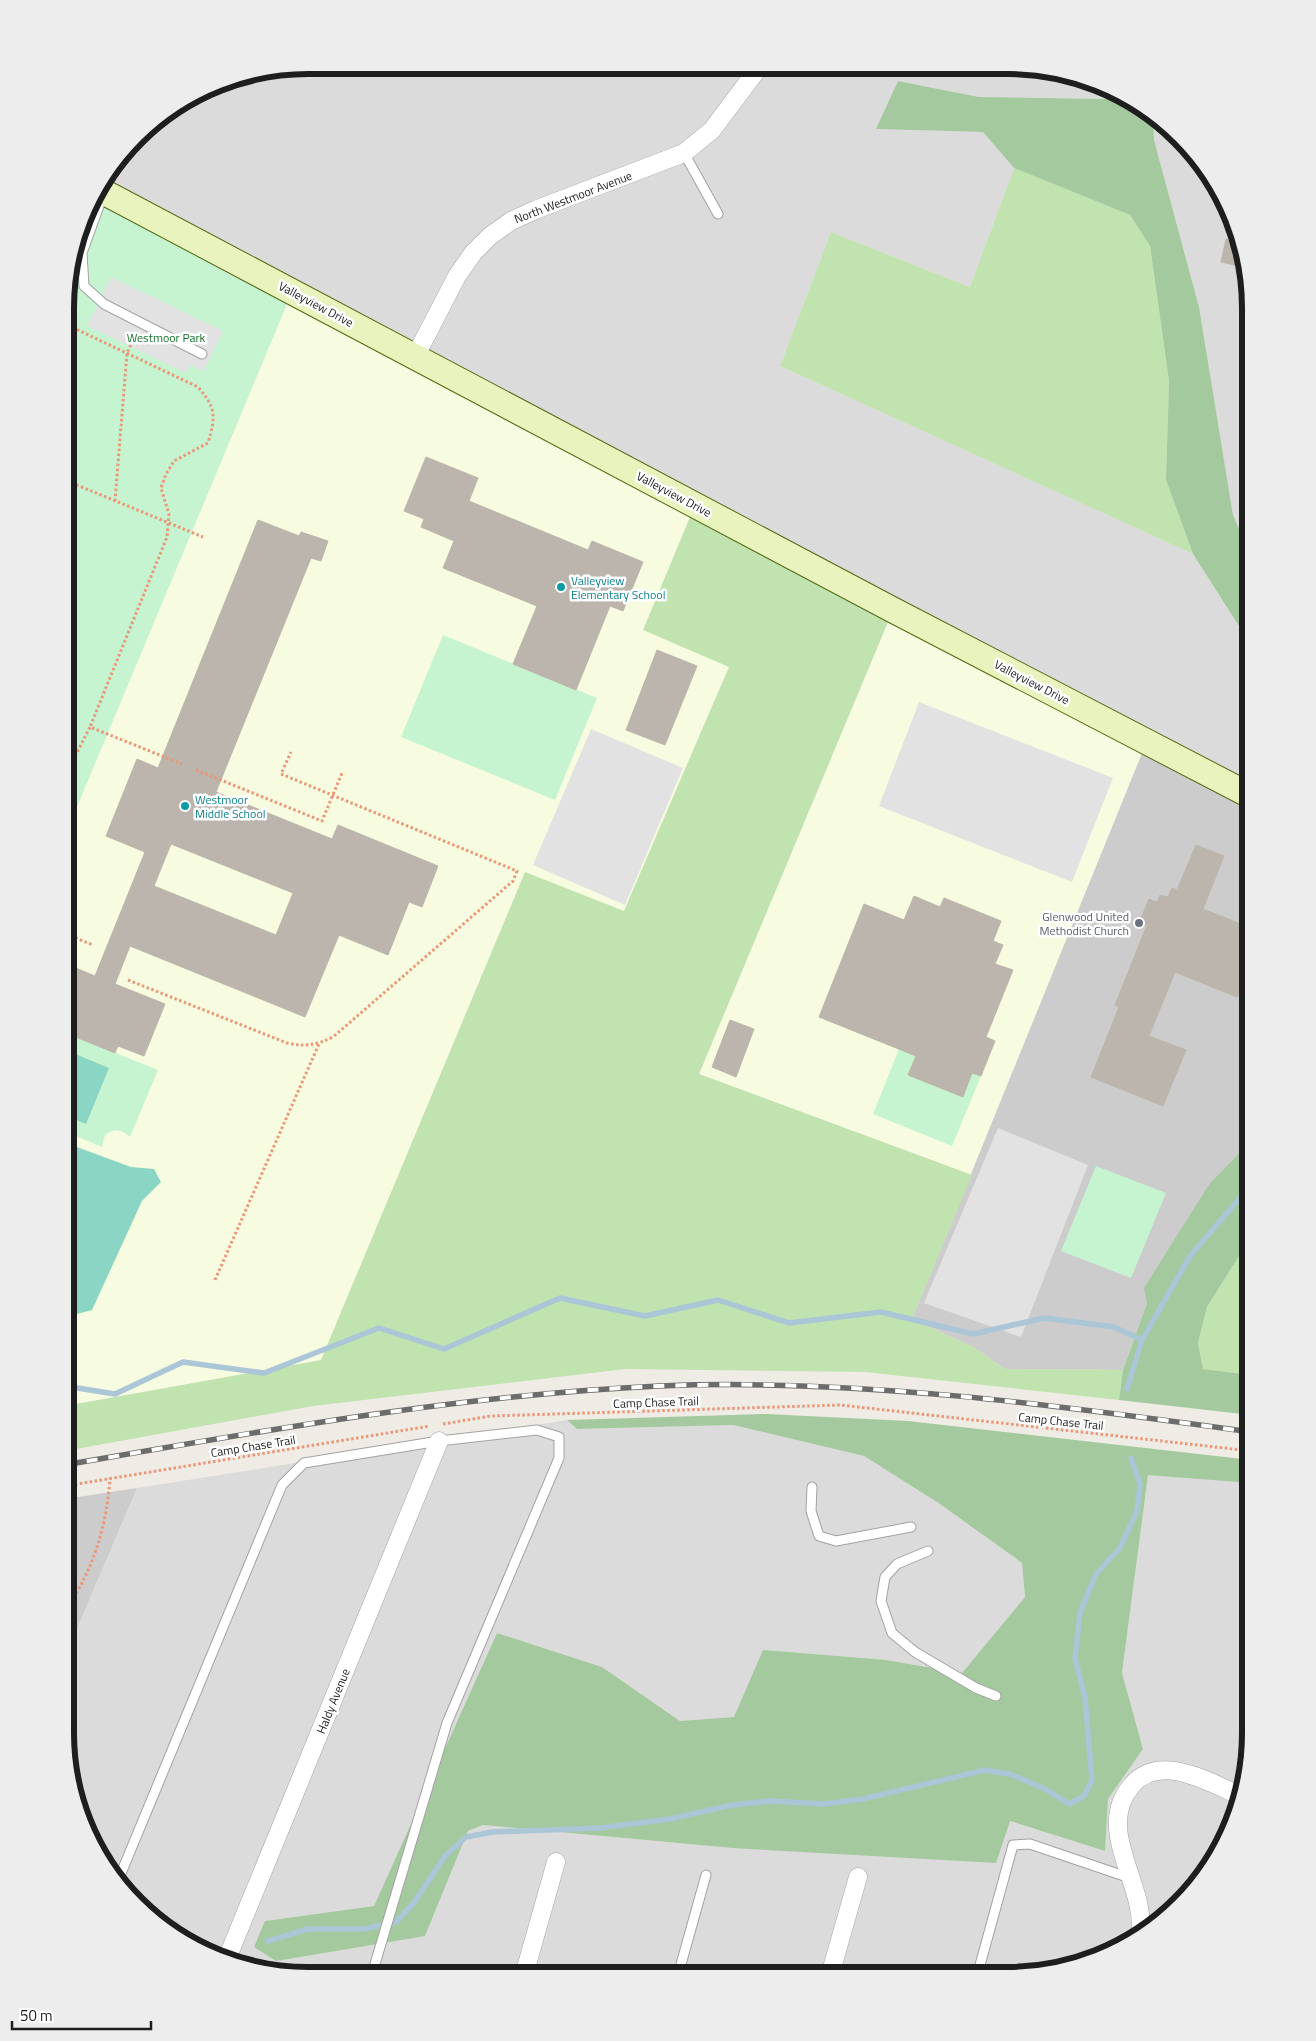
<svg xmlns="http://www.w3.org/2000/svg" width="1316" height="2041" viewBox="0 0 1316 2041" font-family="'Titillium Web',sans-serif">
<style>
.residential{fill:#dcdbdb}
.industrial{fill:#e6d8e1}
.education{fill:#f7fce0}
.religious{fill:#ccc}
.grass{fill:#c1e3b0}
.forest{fill:#a4c99e}
.park{fill:#c6f4d1}
.pitch{fill:#8bd5c4}
.parking{fill:#e2e2e2}
.lines{fill:none;stroke-linecap:round;stroke-linejoin:round}
.stream{stroke:#aac6d7;stroke-width:5.5}
.building{fill:#bbb5ae;stroke:#beb5a9;fill-rule:evenodd}
.lane-casing{stroke:#a2a2a2;stroke-width:11}
.street-casing{stroke:#a2a2a2;stroke-width:19}
.secondary-casing{stroke:#536a10;stroke-width:27}
.path{stroke:#ec9678;stroke-width:3;stroke-dasharray:2.5 2.5;stroke-linecap:butt}
.lane{stroke:#fff;stroke-width:9}
.street{stroke:#fff;stroke-width:18}
.secondary{stroke:#e8f3be;stroke-width:25}
.rail-casing{stroke:#6c6c6c;stroke-width:5.5}
.rail{stroke:#fff;stroke-width:4;stroke-dasharray:11;stroke-linecap:butt}
.culture-dot{fill:#0f9aa8;stroke:#fff;stroke-width:2}
.worship-dot{fill:#6b7280;stroke:#fff;stroke-width:2}
.labels{text-anchor:middle;dominant-baseline:central;stroke-width:5;stroke-linejoin:round;paint-order:stroke}
.street-label{font-size:12px;fill:#1e1e1e;stroke:#fff}
.park-label{font-size:12px;fill:#16722c;stroke:#fff}
.culture-label{font-size:12px;fill:#0d838f;stroke:#fff;text-anchor:start}
.worship-label{font-size:12px;fill:#5b616d;stroke:#fff;text-anchor:end}
.rim{fill:none;stroke:#1e1e1e;stroke-width:6}
</style>
<rect width="100%" height="100%" fill="#eeece5"/>
<path class="residential" d="M307,65L1040,67L1101,83L1115,92L1105,99L979,97L898,81L877,129L983,132L1014,168L970,287L831,232L780,366L1193,554L1251,645V796L113,197L133,144L147,125L215,83Z
M1153,113L1201,160L1232,214L1251,307V557L1233,515L1199,307L1154,140Z
M567,1420L577,1429L733,1425L864,1456L940,1504L1022,1563L1025,1597L962,1673L886,1660L734,1717L680,1721L602,1667L497,1633L374,1906L265,1921L425,1936L468,1831L483,1825L732,1848L1009,1821L1105,1851L1108,1799L1143,1749L1122,1673L1148,1474L1251,1483L1250,1750L1238,1812L1201,1881L1156,1926L1102,1957L1009,1976L276,1974L215,1958L160,1926L115,1881L84,1827L65,1734V1657L137,1488Z"/>
<path class="industrial" d="M133,144L113,197L98,189Z"/>
<path class="education" d="M292,292L695,505L729,667L624,911L525,873L321,1360L65,1406L66,833Z
M893,610L1147,741L972,1175L699,1074Z"/>
<path class="religious" d="M1147,741L1251,796V1141L1210,1183L1147,1303L1123,1370L1005,1369L973,1347L912,1319Z
M137,1488L65,1657V1499Z"/>
<path class="grass" d="M1014,168L1130,215L1150,246L1169,381L1166,480L1193,554L780,366L831,232L970,287Z
M695,505L893,610L699,1074L972,1175L912,1319L973,1347L1005,1369L1123,1370L1119,1400L865,1372L625,1369L313,1406L65,1451V1406L321,1360L525,872L624,911L729,667L643,630Z
M1251,1237V1375L1203,1369L1198,1343L1207,1307Z"/>
<path class="forest" d="M898,81L979,97L1105,99L1115,92L1153,113L1154,140L1199,307L1233,515L1251,557V645L1193,554L1166,480L1169,381L1150,246L1130,215L1014,168L983,132L876,129Z
M1251,1141V1237L1207,1307L1198,1343L1203,1369L1251,1375V1415L1119,1400L1123,1370L1147,1303L1144,1288L1210,1183Z
M766,1414L908,1421L1251,1460V1483L1148,1475L1122,1673L1143,1749L1108,1799L1105,1851L1010,1821L996,1863L732,1848L483,1825L468,1831L425,1936L276,1961L254,1947L265,1921L374,1906L497,1633L602,1667L680,1721L734,1717L763,1650L886,1660L962,1673L1025,1597L1022,1563L940,1504L864,1456L733,1425L577,1429L567,1420Z"/>
<path class="park" d="M98,189L292,292L66,833L67,276L90,200Z
M443,635L597,698L555,800L401,737Z
M66,1033L158,1070L130,1137C121,1129 115,1128 105,1135L102,1147L66,1132Z
M905,1045L981,1076L952,1146L873,1114L899,1049Z
M1096,1166L1166,1193L1131,1278L1061,1251Z"/>
<path class="pitch" d="M66,1050L109,1068L86,1124L66,1116Z
M66,1143L131,1167L154,1169L161,1182L142,1201L92,1310L66,1317Z"/>
<path class="parking" d="M111,277L223,331L204,371L190,365L186,373L87,326Z
M919,702L1113,778L1072,882L879,806Z
M591,729L683,768L625,905L533,865Z
M998,1128L1088,1165L1021,1337L924,1303Z"/>
<g class="lines">
<path class="stream" d="M65,1386L115,1394L183,1362L264,1373L379,1328L444,1349L560,1298L645,1316L718,1300L789,1323L881,1312L973,1334L1044,1318L1114,1327L1142,1340
M1127,1389L1142,1340L1190,1256L1251,1185
M268,1941L308,1929H364L396,1922L413,1904L445,1856L466,1837L492,1832L599,1828L670,1819L732,1805L770,1801L823,1804L863,1799L985,1770L1013,1775L1045,1789L1069,1804L1084,1796L1092,1780L1085,1698L1075,1658L1080,1613L1096,1574L1120,1548L1137,1511L1140,1484L1131,1458"/>
</g>
<path class="building" d="M1226,239L1238,242L1243,267L1221,262Z
M426,457L478,478L469,501L588,550L592,541L643,562L623,611L610,606L576,690L513,664L537,606L443,568L454,541L421,527L424,519L404,511Z
M258,520L299,536L301,532L328,541L321,561L311,558L216,792L332,839L338,825L438,866L422,907L409,902L388,955L339,935L305,1017L130,946L115,984L165,1004L144,1056L118,1046L115,1053L66,1033V964L95,976L145,852L106,836L137,759L158,768ZM171,844L293,893L276,935L154,886Z
M657,650L697,666L665,745L626,730Z
M1196,845L1224,856L1203,909L1251,928V981L1245,978L1237,997L1175,972L1149,1036L1186,1050L1163,1106L1091,1077L1119,1007L1115,1005L1147,925L1139,923L1149,899L1157,902L1160,895L1168,897L1172,888L1177,890Z
M914,896L940,907L944,898L1001,921L993,941L1003,945L995,964L1013,970L986,1037L995,1041L981,1076L972,1073L963,1097L908,1075L916,1056L819,1017L864,904L904,920Z
M730,1020L754,1029L736,1077L712,1067Z"/>
<g class="lines">
<defs>
<path id="lane" d="M684,153L718,214
M103,195L82,253L84,286L104,304L202,354
M812,1487L811,1511L819,1536L836,1541L911,1527
M928,1551L897,1564L885,1577L881,1601L892,1633L915,1652L976,1688L996,1696
M117,1883L282,1485L304,1463L439,1441L537,1430L559,1437V1458L447,1723L372,1974
M678,1975L706,1875
M977,1976L1013,1845L1030,1844L1130,1878"/>
<path id="street" d="M415,357L457,276L473,253L490,236L511,221L535,210L684,153L712,130L760,66
M1140,1935C1148,1886 1093,1830 1132,1785C1161,1752 1210,1783 1241,1796
M226,1961L439,1441
M524,1975L556,1862
M830,1975L858,1877"/>
<path id="secondary" d="M98,189L893,610L1251,796"/>
</defs>
<use href="#lane" class="lane-casing"/>
<use href="#street" class="street-casing"/>
<use href="#secondary" class="secondary-casing"/>
<path class="path" d="M67,329L78,330L198,387C216,408 216,416 208,443L174,461L166,474L161,488L169,514L167,537L90,727
M67,481L203,537
M115,501L127,353L135,335
M196,770L322,821L342,773
M66,774L90,727L182,764
M66,934L93,945
M128,980L287,1043C305,1047 316,1045 333,1037L513,881L517,871L281,774L291,752
M215,1280L319,1044
M443,1424L491,1416L840,1405L1251,1451
M65,1486L430,1426
M65,1610C93,1572 107,1525 110,1478"/>
<use href="#lane" class="lane"/>
<use href="#street" class="street"/>
<use href="#secondary" class="secondary"/>
<defs>
<path id="rail" d="M65,1465C262,1431 459,1395 659,1386C857,1378 1055,1405 1251,1432"/>
</defs>
<use href="#rail" class="rail-casing"/>
<use href="#rail" class="rail"/>
</g>
<g class="culture-dot">
<circle cx="561" cy="587" r="5"/>
<circle cx="185" cy="806" r="5"/>
</g>
<circle class="worship-dot" cx="1139" cy="923" r="5"/>
<g class="labels">
<g class="street-label">
<text transform="translate(573 197) rotate(-21)">North Westmoor Avenue</text>
<text transform="translate(316 304) rotate(28)">Valleyview Drive</text>
<text transform="translate(674 494) rotate(28)">Valleyview Drive</text>
<text transform="translate(1032 682) rotate(27)">Valleyview Drive</text>
<text transform="translate(656 1402) rotate(-2)">Camp Chase Trail</text>
<text transform="translate(1061 1421) rotate(6)">Camp Chase Trail</text>
<text transform="translate(253 1446) rotate(-9)">Camp Chase Trail</text>
<text transform="translate(333 1701) rotate(-68)">Haldy Avenue</text>
</g>
<g class="park-label">
<text x="166" y="337">Westmoor Park</text>
</g>
<g class="culture-label">
<text x="571" y="580">Valleyview<tspan x="571" dy="14">Elementary School</tspan></text>
<text x="195" y="799">Westmoor<tspan x="195" dy="14">Middle School</tspan></text>
</g>
<g class="worship-label">
<text x="1129" y="916">Glenwood United<tspan x="1129" dy="14">Methodist Church</tspan></text>
</g>
</g>
<path d="M0 0H1316V2041H0ZM308 74H1008A234 234 0 0 1 1242 308V1733A234 234 0 0 1 1008 1967H308A234 234 0 0 1 74 1733V308A234 234 0 0 1 308 74Z" fill="#ededed" fill-rule="evenodd"/>
<path class="rim" d="M308 74H1008A234 234 0 0 1 1242 308V1733A234 234 0 0 1 1008 1967H308A234 234 0 0 1 74 1733V308A234 234 0 0 1 308 74Z"/>
<path d="M12 2021v8h139v-8" fill="none" stroke="#1e1e1e" stroke-width="2.5"/>
<text x="20" y="2021" font-size="15" fill="#1e1e1e" stroke="#ffffff" stroke-width="4" paint-order="stroke">50 m</text>
</svg>
